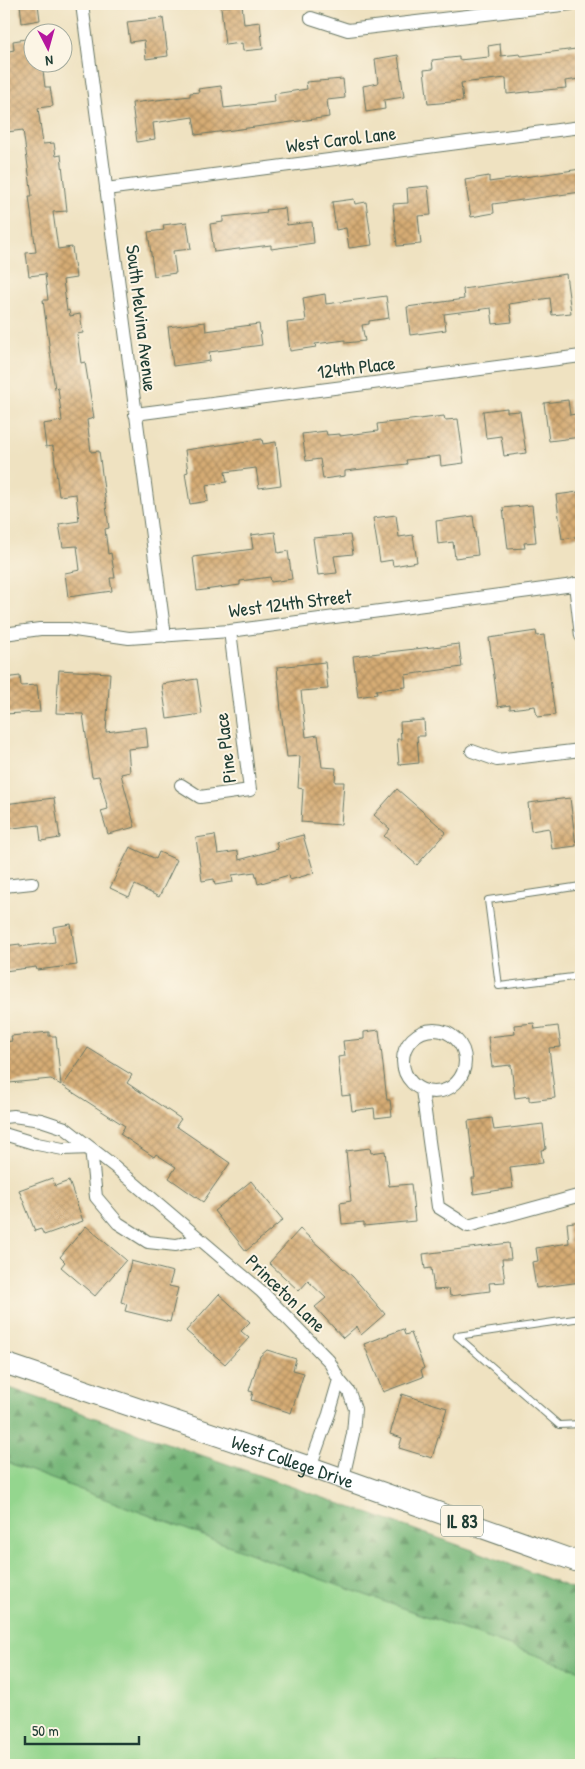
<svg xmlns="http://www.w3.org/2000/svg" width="585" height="1769" viewBox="0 0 585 1769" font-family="'Patrick Hand',sans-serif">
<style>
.green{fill:#94d68e;stroke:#5a8a61}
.forest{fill:url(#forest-firs);stroke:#4b7a56}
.building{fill:url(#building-cross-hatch)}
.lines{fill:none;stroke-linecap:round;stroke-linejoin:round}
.service-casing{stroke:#687765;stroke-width:8}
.minor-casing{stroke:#687765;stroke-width:14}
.primary-casing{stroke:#687765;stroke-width:22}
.service{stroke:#fff;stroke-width:6}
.minor{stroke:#fff;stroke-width:12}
.primary{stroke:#fff;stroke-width:20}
.labels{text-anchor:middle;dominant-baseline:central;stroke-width:4;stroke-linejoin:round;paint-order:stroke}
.shield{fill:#fcf5e5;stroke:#617469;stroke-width:1}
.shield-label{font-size:18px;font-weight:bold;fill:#1f3d34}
.street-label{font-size:19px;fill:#1f3d34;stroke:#fcf5e5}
</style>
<defs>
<pattern id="forest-firs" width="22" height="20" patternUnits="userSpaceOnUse" patternTransform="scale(1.25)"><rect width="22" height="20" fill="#77b779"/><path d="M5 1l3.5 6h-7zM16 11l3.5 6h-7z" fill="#619664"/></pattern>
<pattern id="building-cross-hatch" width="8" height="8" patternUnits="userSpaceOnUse" patternTransform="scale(1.25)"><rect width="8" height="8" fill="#d6ac74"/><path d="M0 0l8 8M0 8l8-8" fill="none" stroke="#ad8d60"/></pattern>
</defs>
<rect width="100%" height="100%" fill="#fcf5e5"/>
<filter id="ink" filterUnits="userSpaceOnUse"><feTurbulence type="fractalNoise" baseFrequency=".02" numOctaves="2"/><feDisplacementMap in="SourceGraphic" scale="10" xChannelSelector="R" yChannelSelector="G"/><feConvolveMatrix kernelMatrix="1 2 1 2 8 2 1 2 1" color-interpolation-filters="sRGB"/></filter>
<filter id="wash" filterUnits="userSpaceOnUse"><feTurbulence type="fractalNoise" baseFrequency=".0096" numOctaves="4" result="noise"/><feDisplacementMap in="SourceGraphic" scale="20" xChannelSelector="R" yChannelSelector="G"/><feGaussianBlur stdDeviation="1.12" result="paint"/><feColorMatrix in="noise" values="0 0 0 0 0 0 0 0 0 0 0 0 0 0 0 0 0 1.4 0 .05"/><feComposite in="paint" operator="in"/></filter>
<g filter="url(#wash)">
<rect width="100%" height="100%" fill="#efe2c1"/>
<path class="green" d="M4,1461L292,1569L581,1671V1765H4Z"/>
<path class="forest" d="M4,1386L481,1553L581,1592V1671L292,1569L4,1461Z"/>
<g id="blocks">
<path class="building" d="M20,4H38L40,20L22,23Z
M242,4L244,24L260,22L263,49L243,51L242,43L225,45L221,7Z
M163,18L168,56L146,59L144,40L130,42L127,22Z
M32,38V62H42L45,87H50L53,106L38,108L43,144L54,143L56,156L61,155L67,211L53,212L58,249L72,247L76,278L63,280L67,311L69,310L70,316L80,314L83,333L77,334L81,363L85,362L94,418L87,420L91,452L99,451L109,528L105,529L108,554L111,553L115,578H110L112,591L68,597L65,573L80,570L77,546L63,547L59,524L79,521L76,494L59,496L53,446L46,447L43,424L62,421L58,388L55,389L43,300H48L45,274L29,276L26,253L36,252L29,196H32L23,130L7,132L4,111V52L14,50L13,41Z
M500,44L501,56L520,54L521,56L576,49L580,79L565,81L566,88L507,94L506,78L461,83L463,101L428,104L424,70L433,69L432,60L459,57V60L489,57L488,46Z
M398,55L404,97L384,100L385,109L366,112L363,86L378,83L375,59Z
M343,79L345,98L327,100L329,117L196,135L193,117L153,123L155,139L137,142L132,103L190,96V93L199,92L198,89L221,86L224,108L275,102L274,94L307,89L306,82Z
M581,169V192L493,204L494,213L471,217L465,180L489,176V182Z
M428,186L431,215L418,216L421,244L397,246L393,204L408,203L407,188Z
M354,199L355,204L366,202L372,245L349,248L346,228L336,230L332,202Z
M285,208L287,225L312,222L314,243L271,249V245L214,252L210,224L223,222V217L267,212L266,210Z
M187,222L191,249L173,251L176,273L154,276L148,232L164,230L163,225Z
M566,274L571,313L552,315L550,298L509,304L512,322L493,324L491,308L444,314L446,330L410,335L407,307L464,299L463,289Z
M325,294L326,304L386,296L389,318L369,321V324L362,325L365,341L345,343V340L315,344L316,347L290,351L287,323L306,321L303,298Z
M205,322L206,331L259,324L262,345L209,352L210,361L173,366L168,327Z
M568,400L570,415L581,413V437L549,441L544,403Z
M507,408V412L520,411L526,453L504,456L501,436L486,438L483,411Z
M444,416L445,420L458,419L464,463L441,466L440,456L406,460L407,464L345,471V476L323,479L320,459L306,461L302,434L326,431L327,435L340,434V436L378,431L377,424Z
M262,439L263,444L276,442L281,485L259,488L256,468L225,472L227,482L206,485L208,501L190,504L185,473L188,472L185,450Z
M578,492L581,510V536L562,539L556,495Z
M532,505L536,542L524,543L525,548L508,549L503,508Z
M396,515L399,537L413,535L417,562L393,566L392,560L380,562L373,518Z
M473,516L478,555L455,558L453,542L438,544L436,521Z
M275,532L278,553L288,551L292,579L271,582L270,577L240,581V585L197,591L193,557L253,549L251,535Z
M350,535L353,554L334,556L337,573L318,575L313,538Z
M536,631L537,636L544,635L555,715L537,717L535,706L510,709V705L498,707L489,638Z
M459,644L462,667L405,675L406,687L376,690L377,694L358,697L353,656Z
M325,662L328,689L301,691L306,737L318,735L322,767L336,768L335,782H344L341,825L301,822L303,789L298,788L300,756L287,757L281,711L277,667Z
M59,670L110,673L106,732L146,727L148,747L128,749L130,772L121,774L135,827L108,834L101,811L108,809L99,776L92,777L83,714L56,713Z
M20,676L21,686L37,685L40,712L4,714V678Z
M197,679L202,714L167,719L162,684Z
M424,720L425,736H417L419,763L399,765L397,739H401L400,722Z
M397,789L446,832L417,865L384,836L390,829L374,815Z
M54,798L60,838L41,841L39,825L4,829V804Z
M570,798L576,846L552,849L549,828L531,831L528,803Z
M215,835L218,854L238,851L239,860L278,849L276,842L303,835L314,873L290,880L289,875L258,884L255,872L232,875L233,882L215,885L214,879L202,881L196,838Z
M130,847L156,859L159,852L177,860L159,897L135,885L129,897L110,888Z
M71,924L77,965L37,970L36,967L4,971V946L20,944V947L55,942L53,927Z
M534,1023L535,1029L558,1026L561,1047L549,1048L555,1098L529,1101V1096L515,1098L511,1065L492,1067L488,1037L515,1034L514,1025Z
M379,1030L387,1100H390L392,1116L375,1118L374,1108L352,1111L350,1095L342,1096L338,1057L345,1056L343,1041L364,1039V1032Z
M49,1032V1036H56L61,1085L51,1079L9,1083L5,1042L12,1041L11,1036Z
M88,1048L132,1075L127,1083L181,1119L176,1126L230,1163L203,1202L169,1178L176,1167L156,1154L154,1157L120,1134L125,1126L63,1086Z
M492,1118L494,1130L543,1124L546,1149L541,1150L543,1163L510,1167L513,1188L474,1194L472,1178H475L468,1121Z
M370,1148L371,1153L385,1151L389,1186L411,1184L415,1221L364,1226V1222L342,1224L340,1203L351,1201L346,1151Z
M52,1178L55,1186L69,1181L83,1221L44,1235L41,1229L35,1231L19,1190Z
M251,1181L283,1220L246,1251L214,1211Z
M581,1221V1282L536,1288L532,1262L538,1261L536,1248L569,1243L567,1223Z
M86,1226L126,1260L95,1296L61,1267L65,1262L60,1257Z
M300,1229L353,1277L385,1314L361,1335L357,1326L343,1338L315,1307L326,1298L308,1281L299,1291L269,1263Z
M509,1243L511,1259H502L505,1282L489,1283L490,1291L450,1296L449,1289L434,1290L431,1268L425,1269L423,1254Z
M131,1261L173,1272L169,1286L178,1288L170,1322L125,1311L127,1304L121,1302Z
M219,1294L250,1322L241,1331L249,1338L225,1364L186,1331Z
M403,1329L405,1335L411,1333L424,1368L421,1370L423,1377L383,1392L364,1344Z
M267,1350L296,1359L293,1370L304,1373L291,1413L251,1400L253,1392L249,1391L260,1356Z
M402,1394L447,1408L432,1458L399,1448L402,1438L390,1434Z"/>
</g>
</g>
<g filter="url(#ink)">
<use href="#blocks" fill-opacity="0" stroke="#687765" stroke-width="1"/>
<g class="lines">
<defs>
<path id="service" d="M581,886L488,900L499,986L581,976
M457,1336L559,1425L581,1424
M457,1336L581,1318"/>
<path id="minor" d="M82,4L165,636
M311,18L348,30L571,4
M106,189L581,127
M135,414L581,356
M575,584L581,636
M4,634L40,629H68L129,638L230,631L581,584
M472,751L497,760L581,750
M181,785L200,797L250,790L230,631
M4,886L32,883
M403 1061a31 31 0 1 1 62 0a31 31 0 1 1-62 0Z
M422,1090L438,1207L468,1226L581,1195
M4,1117L13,1116L41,1120L65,1128L114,1166L262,1292L329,1361L339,1380L349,1392L355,1409L353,1434L343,1478
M4,1134L37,1144L63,1149L91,1148L96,1197L118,1223L148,1242L176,1245L199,1240
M310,1467L329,1414L339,1380"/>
<g id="primary">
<path id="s1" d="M4,1363L310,1467L581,1563"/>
</g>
</defs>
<use href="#service" class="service-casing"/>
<use href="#minor" class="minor-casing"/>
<use href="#primary" class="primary-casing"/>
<use href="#service" class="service"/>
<use href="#minor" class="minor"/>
<use href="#primary" class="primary"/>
</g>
</g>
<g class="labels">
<rect class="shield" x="441" y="1505.5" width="42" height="31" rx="4"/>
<g class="shield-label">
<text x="462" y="1521">IL 83</text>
</g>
<g class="street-label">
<text transform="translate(341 139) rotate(-7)">West Carol Lane</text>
<text transform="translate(142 318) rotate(83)">South Melvina Avenue</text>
<text transform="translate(356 367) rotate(-7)">124th Place</text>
<text transform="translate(290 603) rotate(-7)">West 124th Street</text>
<text transform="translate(225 748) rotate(-97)">Pine Place</text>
<text transform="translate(286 1293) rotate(44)">Princeton Lane</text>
<text stroke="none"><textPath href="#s1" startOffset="305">West College Drive</textPath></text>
</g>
</g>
<rect width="585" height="1769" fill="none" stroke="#fcf5e5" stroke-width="20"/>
<g transform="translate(48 48) rotate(174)"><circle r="24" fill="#fcf5e5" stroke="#a4ab9e"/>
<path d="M0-4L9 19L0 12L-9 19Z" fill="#b5179e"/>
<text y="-8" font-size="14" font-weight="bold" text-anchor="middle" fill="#1f3d34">N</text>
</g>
<path d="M25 1736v8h114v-8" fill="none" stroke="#1f3d34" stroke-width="2.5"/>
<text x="32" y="1736" font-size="15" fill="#1f3d34" stroke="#fcf5e5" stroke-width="4" paint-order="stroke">50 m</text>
</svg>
